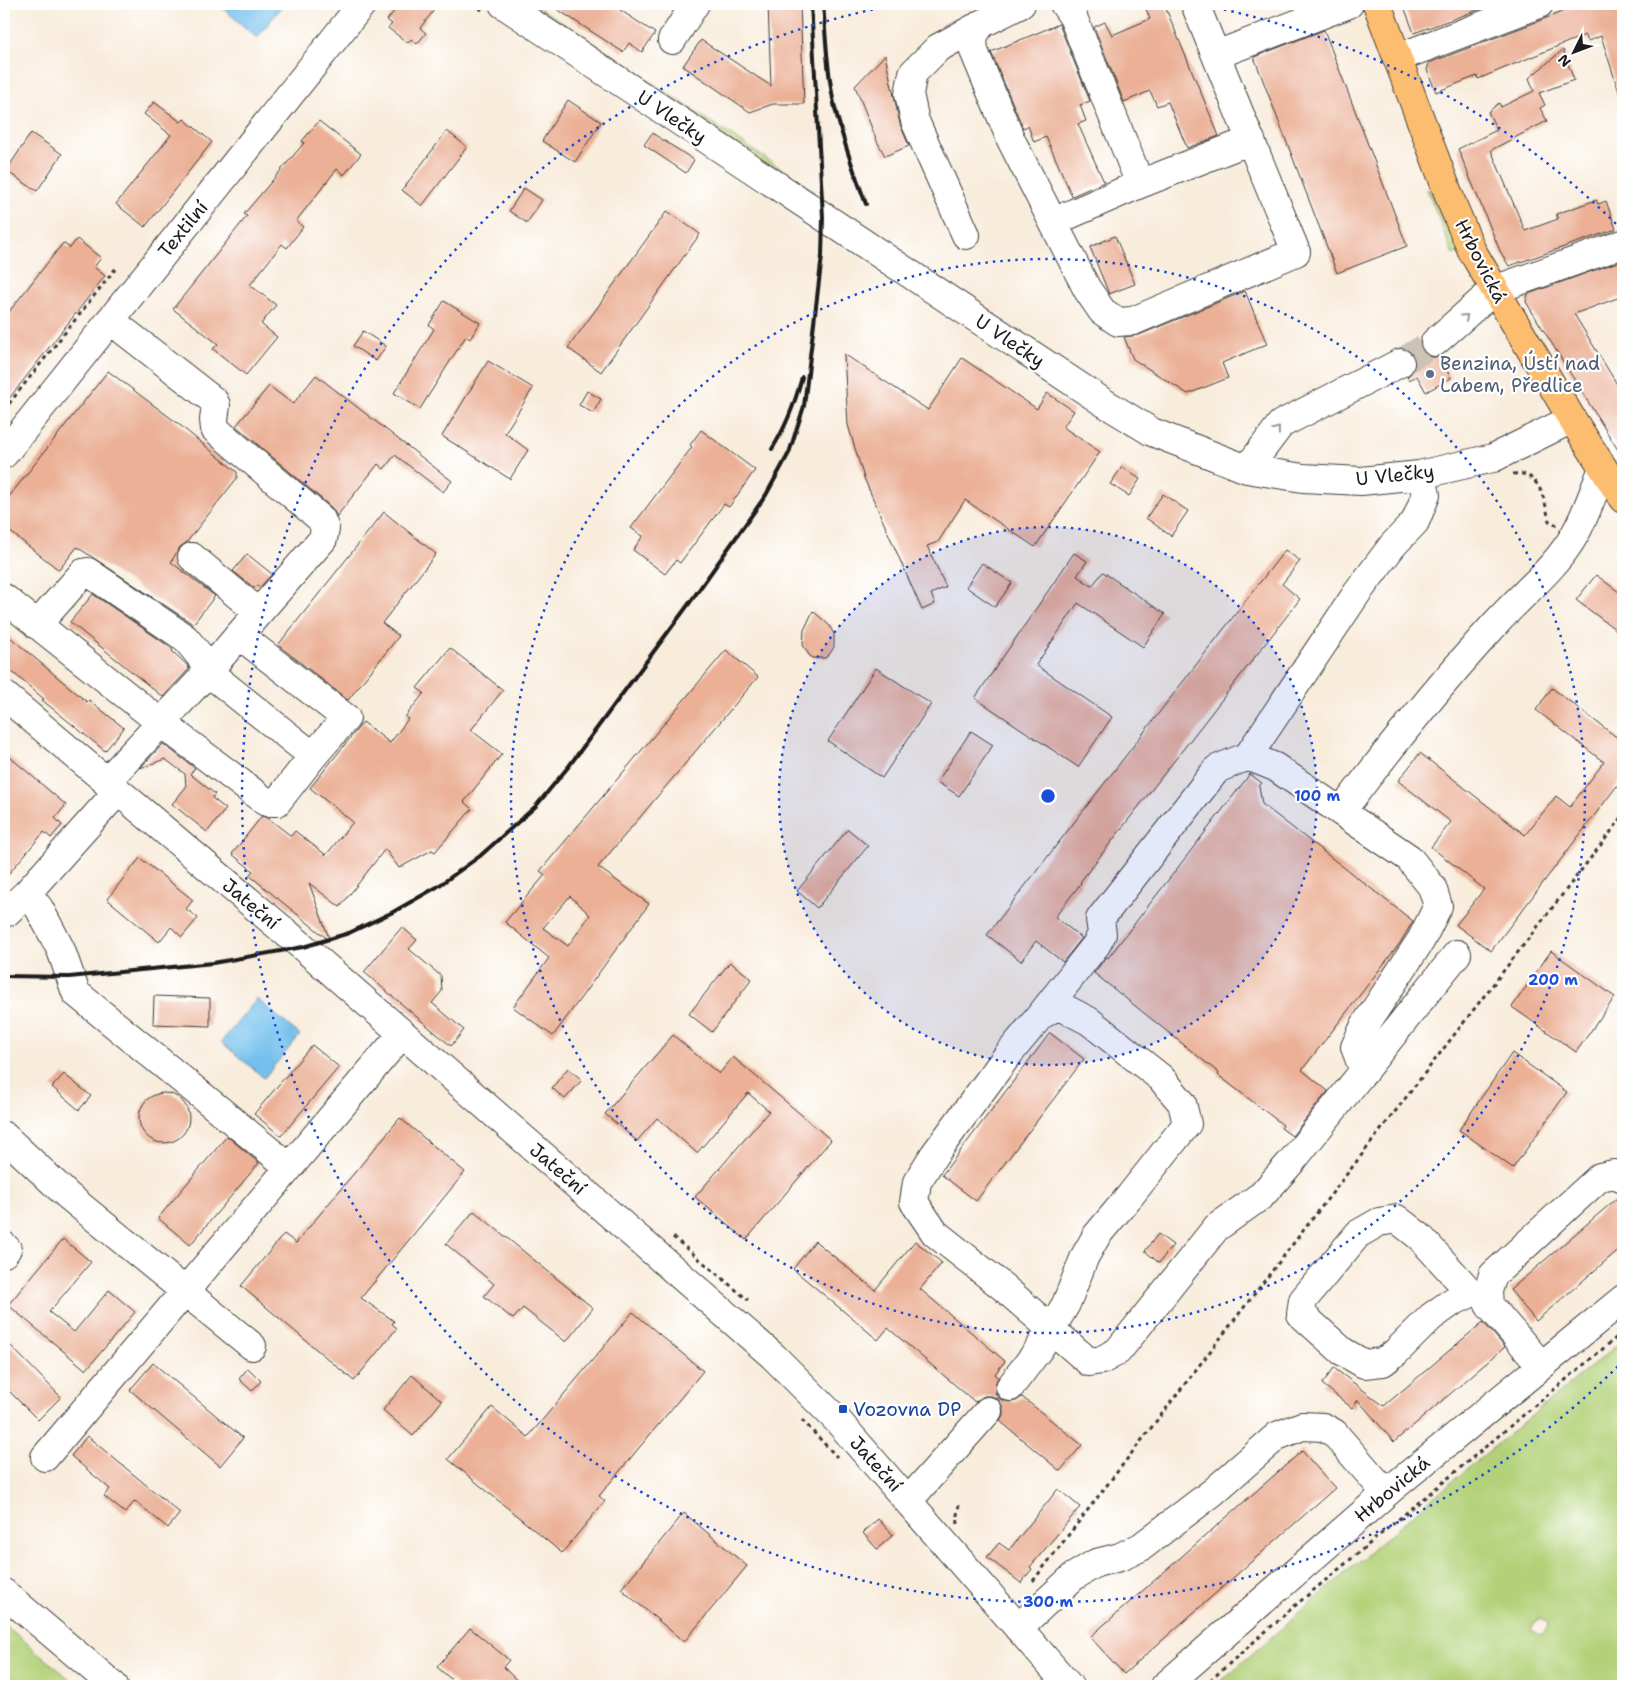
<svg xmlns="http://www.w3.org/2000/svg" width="1627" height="1690" viewBox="0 0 1627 1690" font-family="'Shantell Sans',sans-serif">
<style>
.green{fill:#b2d178;stroke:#67764a;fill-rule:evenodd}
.water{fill:#73c0ed;stroke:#486e84}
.building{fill:#ebb096;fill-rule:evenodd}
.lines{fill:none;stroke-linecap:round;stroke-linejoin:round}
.minor-tunnel{stroke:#ccc2b5;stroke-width:28;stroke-dasharray:28 14;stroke-linecap:butt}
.minor-casing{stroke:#3d3b39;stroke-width:30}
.major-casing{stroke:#3d3b39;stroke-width:30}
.path{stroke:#3d3b39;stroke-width:3;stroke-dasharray:4 4;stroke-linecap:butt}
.minor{stroke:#fff;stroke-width:28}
.major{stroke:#fcbd6f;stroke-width:28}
.rail{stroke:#1c1c1c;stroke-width:4}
.oneway{stroke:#999}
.ring{fill:none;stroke:#1d4ed8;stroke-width:2.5;stroke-dasharray:2.5 5}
.service-dot{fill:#5c6f8a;stroke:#fff;stroke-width:2}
.transit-dot{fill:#1a4fb4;stroke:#fff;stroke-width:2}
.labels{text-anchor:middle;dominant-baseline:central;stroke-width:4.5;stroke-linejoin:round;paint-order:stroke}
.street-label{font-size:19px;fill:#1c1c1c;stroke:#fff}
.service-label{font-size:19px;fill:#4e5e75;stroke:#fff;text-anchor:start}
.transit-label{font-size:19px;fill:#164399;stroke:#fff;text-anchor:start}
.centre{fill:#1d4ed8;stroke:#fff;stroke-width:2.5}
.ring-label{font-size:15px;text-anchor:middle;font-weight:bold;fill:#1d4ed8;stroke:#fff;stroke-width:4.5;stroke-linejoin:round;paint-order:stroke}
</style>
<rect width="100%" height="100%" fill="#fff"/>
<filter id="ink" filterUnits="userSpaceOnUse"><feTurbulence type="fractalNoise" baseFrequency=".02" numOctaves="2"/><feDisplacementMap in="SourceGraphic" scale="10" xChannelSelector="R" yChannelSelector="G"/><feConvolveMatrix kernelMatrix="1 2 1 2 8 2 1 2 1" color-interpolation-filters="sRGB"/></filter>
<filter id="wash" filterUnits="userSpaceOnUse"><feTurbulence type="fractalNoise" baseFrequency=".0096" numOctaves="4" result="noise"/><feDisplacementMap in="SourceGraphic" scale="20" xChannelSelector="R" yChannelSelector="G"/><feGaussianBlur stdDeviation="1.12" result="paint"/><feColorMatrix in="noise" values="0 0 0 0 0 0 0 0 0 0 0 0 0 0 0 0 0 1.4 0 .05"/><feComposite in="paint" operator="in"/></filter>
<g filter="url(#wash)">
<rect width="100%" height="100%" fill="#f8ecdb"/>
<path class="green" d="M525,4H534L813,190L814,197Z
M1427,189L1433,192L1461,252L1453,255Z
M1623,1340V1686H1215L1431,1499ZM1540,1619L1547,1623L1548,1627L1542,1635L1538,1634L1532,1630L1536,1621Z
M4,1624L78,1686H4Z"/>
<path class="water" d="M218,4H284L257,38Z
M257,999L300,1035L264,1078L221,1042Z"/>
<g id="blocks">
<path class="building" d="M400,4H426L434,10L420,28L426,33L417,44L411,39L408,43L388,28L392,24L387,20Z
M549,4H611L655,33L642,52L629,43L623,52Z
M768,4H800L804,104H773L750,112L683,66L701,40L771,86Z
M1144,4H1164L1219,136L1187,148L1168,102L1157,106L1150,91L1124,102L1094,27L1105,22L1112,35L1150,19Z
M1403,4H1489V6L1414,33Z
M1583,4H1623V94L1620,95L1601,36L1588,41L1585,35L1478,79L1477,76L1436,92L1427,70L1429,63Z
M1059,24L1090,101L1080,105L1086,121L1078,124L1104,182L1072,196L1046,137L1034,142L1028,126L1023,128L991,52Z
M1324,30L1407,246L1337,273L1254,57Z
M1563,50L1574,80L1539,93L1545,105L1540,108L1547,121L1491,150L1525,231L1558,219L1556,214L1596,200L1598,204L1606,201L1616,229L1509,266L1500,251L1458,149L1497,130L1488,112L1499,103L1501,107L1534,91L1529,78Z
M885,55L900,124L909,146L885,156L877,141L855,86Z
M568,100L601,122L575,162L542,141Z
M154,102L181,122L184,119L212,142L145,227L116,204L171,135L144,114Z
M319,121L361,154L344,175L337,169L296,221L303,227L287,248L282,244L250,285L276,305L261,324L277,337L246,375L213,349L218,344L173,309L247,216L244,214L304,143L302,141Z
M447,131L467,147L422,206L402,190Z
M31,133L62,154L37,191L6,171Z
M652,133L694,160L686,173L644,145Z
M524,188L542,200L527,223L509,211Z
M667,211L700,234L601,372L568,348Z
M1115,236L1135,284L1109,294L1090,247Z
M77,239L101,258L94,267L105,276L4,405V318L63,243L70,248Z
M1623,260V296L1574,314L1623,394V458L1526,302L1528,294Z
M1245,291L1267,344L1222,363L1228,378L1188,394L1133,359L1124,337L1139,335Z
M444,301L480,323L470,339L466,336L420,409L394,393L434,329L429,325Z
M363,331L386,346L376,361L353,346Z
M1420,342L1423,352L1430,357H1438L1442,355L1445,360L1442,362L1451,378L1426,392L1417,376L1409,380L1407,377L1413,371L1416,363L1414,355L1407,349Z
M844,354L928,410L962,358L1037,409L1047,393L1074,411L1063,427L1100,452L1035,547L965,500L938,542L927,546L946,587L931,594L935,604L922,610L864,478L848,425Z
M488,361L533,388L505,433L528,450L510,479L442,436Z
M108,371L176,422L237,472V478L186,543L180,547L171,562L215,596L193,624L77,547L59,570L4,527V503Z
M316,375L452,481L443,492L395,455L384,469L378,464L337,516L331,507L236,426L269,386L293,404Z
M587,391L601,399L593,413L579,405Z
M701,430L755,470L729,507L724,504L680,563L676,560L665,574L633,550L643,536L631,528L692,447L690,445Z
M1122,467L1140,479L1129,496L1110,484Z
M1163,494L1188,511L1171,536L1146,518Z
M384,512L436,554L382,623L399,636L348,700L278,645Z
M1285,550L1300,561L1282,584L1300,599L1080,882L1081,883L1055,917L1082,938L1063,962L1036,941L1021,961L987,935Z
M1074,553L1087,561L1077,576L1092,586L1103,572L1165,614L1143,647L1078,603L1036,665L1112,717L1078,767L975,698Z
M247,554L272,574L260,587L257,585L254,588L233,571Z
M982,563L1012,583L995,607L966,587Z
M1596,575L1623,595V635L1576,600Z
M93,594L173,649L172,651L187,665L189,669L163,697L70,622Z
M813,611L830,626L834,635V647L829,655L825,658H813L809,655L803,645L804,630Z
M4,632L87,702L89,700L124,728L105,751L42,700L44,699L4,665Z
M450,648L503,690L471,730L502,754L464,802L472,809L435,852L432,850L399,868L385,849L340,907L309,883L330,941L249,875L253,871L232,854L262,816L268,818L291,836L295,831L326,855L353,822L310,788L363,722L390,743L408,719L405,717L424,693L417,688Z
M726,650L758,677L598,867L649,904L553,1036L513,1007L549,958L505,922L545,875L540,871ZM570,896L590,915L568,946L543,928Z
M876,668L931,704L882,778L828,741Z
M1552,688L1623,742V778L1491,951L1456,925L1484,889L1431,847L1451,822L1398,781L1420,753L1525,835L1556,796L1570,807L1604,762L1536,710Z
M971,731L993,745L959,796L937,782Z
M163,744L195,768L190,774L215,794L212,798L226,809L207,832L172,804L186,787L185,774L165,759L140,768Z
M4,752L66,805L55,818L62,825L51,838L44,832L4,879Z
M1250,774L1262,783L1259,786L1262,804L1413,921L1400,943L1302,1070L1328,1091L1292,1136L1281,1128L1283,1125L1218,1075L1219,1073L1094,973L1106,957L1108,958Z
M848,829L868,846L817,908L797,891Z
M140,858L193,900L186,909L198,918L182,937L171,927L159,942L107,899Z
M402,927L417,940L409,949L441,976L442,991L432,1003L464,1030L451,1046L364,972Z
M1551,951L1615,997L1576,1052L1512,1007Z
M730,962L752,979L712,1032L689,1014Z
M154,996L210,998V1026L153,1024Z
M1050,1033L1084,1059L976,1201L942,1175Z
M673,1035L719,1074L733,1057L831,1140L746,1240L695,1197L769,1111L748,1093L697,1153L657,1118L637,1141L605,1114Z
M312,1045L339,1067L281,1136L254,1114Z
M1512,1053L1567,1092L1513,1168L1459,1130Z
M568,1068L582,1080L565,1099L552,1088Z
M64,1074L91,1096L79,1110L52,1087Z
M139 1118a25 25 0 1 1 50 0a25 25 0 1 1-50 0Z
M400,1118L465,1172L361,1298L394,1321L392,1324L397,1328L354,1381L241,1286L284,1234L296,1243Z
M227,1136L259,1163L190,1245L158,1218Z
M1623,1193V1246L1536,1321L1510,1290Z
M474,1211L593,1308L566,1342L523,1308L513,1319L484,1296L494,1284L446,1244Z
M1158,1234L1173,1245L1159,1263L1145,1251Z
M63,1239L91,1262L49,1312L74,1332L109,1290L135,1312L86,1370L8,1305Z
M815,1241L875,1290L915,1241L942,1263L920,1289L1005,1361L995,1374L998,1377L995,1385V1393L1000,1399L1008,1402L1016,1401L1022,1397L1082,1445L1060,1471L1000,1421L1003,1414V1407L998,1399L991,1396H984L975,1402L888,1328L878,1340L793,1269Z
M633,1312L703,1371L599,1496L605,1501L562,1553L448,1459L492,1407L528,1437Z
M1483,1322L1505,1347L1394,1442L1358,1400L1352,1408L1322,1384L1334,1368L1384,1406Z
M4,1339L61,1397L38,1420L4,1386Z
M153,1363L243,1438L220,1466L130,1390Z
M248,1368L261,1381L252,1391L239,1379Z
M412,1375L442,1401L413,1436L383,1410Z
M87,1436L180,1513L168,1528L135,1501L125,1513L104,1496L110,1489L71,1456Z
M1302,1451L1335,1488L1124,1674L1090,1637Z
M1058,1489L1080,1507L1030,1567L1032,1569L1021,1583L987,1557L999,1543L1009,1550Z
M684,1513L747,1566L684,1642L621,1589Z
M878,1519L893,1535L877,1549L863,1533Z
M470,1628L509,1660L503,1667L523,1686H459L437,1667Z"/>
</g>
</g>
<g filter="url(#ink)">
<use href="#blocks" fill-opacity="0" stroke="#3d3b39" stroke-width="1"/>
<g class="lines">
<path class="minor-tunnel" d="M1400,363L1435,342"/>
<defs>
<path id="minor" d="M503,4L1103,402L1152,432L1247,469L1303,478L1361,481L1419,475L1493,458L1572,419
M1021,4L981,24L973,37L974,51L1011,140L1087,289L1102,311L1118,322L1133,321L1296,252L1195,4
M1064,4L1073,17L1140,184L1251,140
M672,40L695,4
M1216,55L1349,4
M1397,58L1539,4
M1053,222L1140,184
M966,235L915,121L909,94L913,73L938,48L982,24
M1435,342L1494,290L1623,244
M4,454L362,4
M1247,469L1281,424L1400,363
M192,557L258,612
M4,598L160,722L266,802H277L313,756L346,718L239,635
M37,625L83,573L88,572L185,638L200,656L208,672L313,756
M4,695L303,947L773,1356L837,1420L1069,1686
M1248,756L1357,593L1393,545L1415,522L1426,495L1423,482L1419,475
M106,782L208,672L239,635L323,539L325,529L321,519L215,429L214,420L216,405L214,401L110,320
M1341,812C1390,747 1442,682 1497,622C1523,593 1556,568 1575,534C1586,515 1595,488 1603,468
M27,893L39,908L61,950L76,993L289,1167
M4,912H7L27,893L118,791
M1040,1016L1096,945L1102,934L1100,919L1217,769L1248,756L1275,767L1409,858L1432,887L1438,906L1421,940L1365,1025L1355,1047L1364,1072
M4,1136L67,1195L252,1346
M4,1246L7,1249L4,1253
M1471,1293L1420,1237L1397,1219L1379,1222L1358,1234L1303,1300L1301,1314L1342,1351L1364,1364L1383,1362L1396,1352L1431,1317L1452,1302L1471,1293L1488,1291
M1541,1365L1489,1305L1488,1291L1493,1275L1600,1177L1614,1174L1623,1178
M1010,1387L1039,1349L1066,1304L1085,1256L1097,1235L1129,1197L1187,1124L1182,1103L1161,1078L1089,1021L1058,1005L1040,1016L1007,1056L934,1155L917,1182L914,1202L935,1233L1003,1287L1089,1362L1102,1360L1118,1351L1216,1228L1262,1195L1292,1161L1457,954
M45,1457L402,1034
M908,1501L988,1411
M4,1593L114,1686
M1018,1628L1073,1577L1096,1563L1120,1557L1141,1547L1213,1492L1277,1436L1302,1426L1323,1427L1334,1433L1386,1493
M1165,1686L1391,1489L1623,1299"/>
<path id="major" d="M1377,4L1453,206L1472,251L1572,419L1623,499"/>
</defs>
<use href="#minor" class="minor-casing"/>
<use href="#major" class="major-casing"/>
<path class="path" d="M473,4L482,10
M4,410L116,268
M1513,474C1540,470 1545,501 1549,521L1557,525
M673,1237L748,1300
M802,1420L837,1457
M958,1524L957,1515L959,1505
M1033,1581L1623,816
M1204,1686L1291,1609L1623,1332"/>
<use href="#minor" class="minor"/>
<use href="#major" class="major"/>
<path class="rail" d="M823,4C826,38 827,74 835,108C843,141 854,172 866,204
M772,449C786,427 795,403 802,377
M4,976L69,977L213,963L303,947L349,933L393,912L437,887L480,856L536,806L569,766L691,601L766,495L789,453L804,406L822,256L823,217L811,4"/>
</g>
<defs><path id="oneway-chevron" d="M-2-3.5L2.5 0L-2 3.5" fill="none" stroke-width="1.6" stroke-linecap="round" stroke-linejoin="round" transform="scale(1.25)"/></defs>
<g class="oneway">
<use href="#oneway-chevron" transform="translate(1465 317) rotate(-42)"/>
<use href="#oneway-chevron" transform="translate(1277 430) rotate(-51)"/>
</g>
</g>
<circle cx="1048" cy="796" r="269" fill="#1d4ed8" fill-opacity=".12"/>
<g class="ring">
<circle cx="1048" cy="796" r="269"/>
<circle cx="1048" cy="796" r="537"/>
<path d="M1623 1361A806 806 0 1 1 894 5M1202 5A806 806 0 0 1 1623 231"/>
</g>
<circle class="service-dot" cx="1430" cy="374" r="5"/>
<rect class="transit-dot" x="838" y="1404" width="10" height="10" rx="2.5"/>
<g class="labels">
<g class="street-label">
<text transform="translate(672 117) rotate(34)">U Vlečky</text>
<text transform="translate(183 229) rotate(-51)">Textilní</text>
<text transform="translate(1481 261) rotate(63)">Hrbovická</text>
<text transform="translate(1010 341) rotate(34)">U Vlečky</text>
<text transform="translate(1395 475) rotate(-6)">U Vlečky</text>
<text transform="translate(251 904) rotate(40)">Jateční</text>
<text transform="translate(558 1169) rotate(41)">Jateční</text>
<text transform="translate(876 1464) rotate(48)">Jateční</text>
<text transform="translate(1392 1489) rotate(-40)">Hrbovická</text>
</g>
<g class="service-label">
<text x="1440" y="363">Benzina, Ústí nad<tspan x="1440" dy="22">Labem, Předlice</tspan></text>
</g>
<g class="transit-label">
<text x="853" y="1409">Vozovna DP</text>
</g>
</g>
<circle cx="1048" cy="796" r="8" class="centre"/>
<g class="ring-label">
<text x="1317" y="801">100 m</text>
<text x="1553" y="985">200 m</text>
<text x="1048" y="1607">300 m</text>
</g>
<rect width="1627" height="1690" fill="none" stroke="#fff" stroke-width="20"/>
<g transform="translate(1574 52) rotate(228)" stroke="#ffffff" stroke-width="4" paint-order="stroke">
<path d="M0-4L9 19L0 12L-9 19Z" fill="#1c1c1c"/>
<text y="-8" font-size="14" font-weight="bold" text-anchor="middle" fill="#1c1c1c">N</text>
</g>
</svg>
